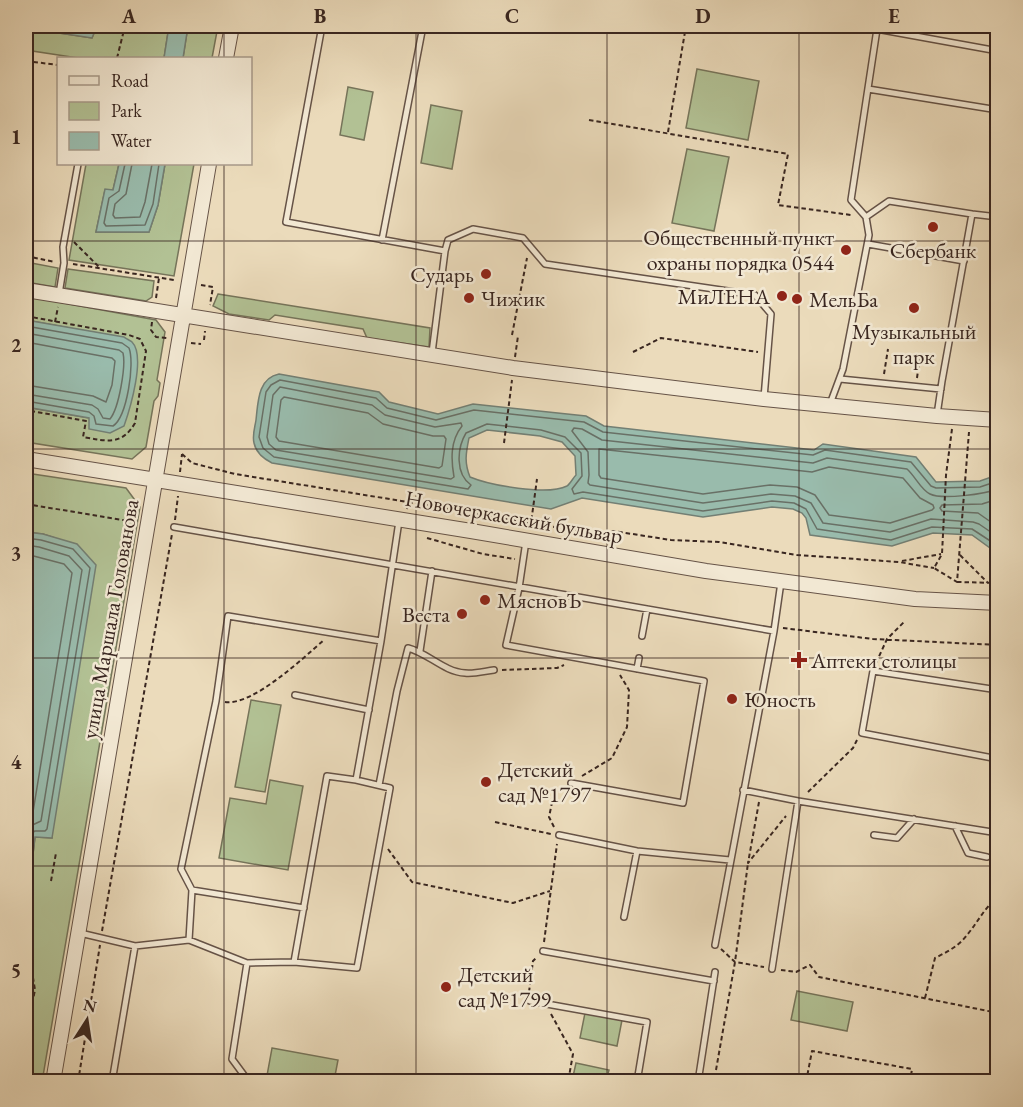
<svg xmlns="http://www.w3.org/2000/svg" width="1023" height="1107" viewBox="0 0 1023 1107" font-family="'EB Garamond',serif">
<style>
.green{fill:#b2c194;stroke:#76745a;stroke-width:1.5}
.water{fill:#99bbac;stroke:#737f74;stroke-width:1.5;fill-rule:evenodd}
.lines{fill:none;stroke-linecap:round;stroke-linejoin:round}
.shore{stroke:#697066;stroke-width:1.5}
.service-casing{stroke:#665347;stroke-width:8}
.tertiary-casing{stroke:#665347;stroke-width:16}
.path{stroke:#392620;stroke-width:2;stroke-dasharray:4.5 3;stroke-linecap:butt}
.service{stroke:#f2e8d3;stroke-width:5}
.tertiary{stroke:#f2e8d3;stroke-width:14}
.grid{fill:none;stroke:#392620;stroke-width:1.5;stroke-opacity:0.55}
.poi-dot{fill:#8f2418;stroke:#f2e8d3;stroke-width:2}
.labels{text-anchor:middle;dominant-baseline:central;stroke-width:5;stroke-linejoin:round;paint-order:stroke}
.poi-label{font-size:22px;fill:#392620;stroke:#f2e8d3;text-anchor:start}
.street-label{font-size:22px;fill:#392620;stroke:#f2e8d3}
.neatline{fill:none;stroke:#392620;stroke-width:2}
.grid-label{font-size:20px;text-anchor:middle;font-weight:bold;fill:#392620}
</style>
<rect width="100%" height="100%" fill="#ebdbbb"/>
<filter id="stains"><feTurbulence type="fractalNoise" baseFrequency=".00333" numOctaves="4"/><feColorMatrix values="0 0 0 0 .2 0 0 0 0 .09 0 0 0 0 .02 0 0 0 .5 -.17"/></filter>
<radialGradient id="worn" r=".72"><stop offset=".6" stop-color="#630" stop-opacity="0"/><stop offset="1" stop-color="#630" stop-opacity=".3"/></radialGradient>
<path class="green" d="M97,26H169L164,58H78L26,50V28L92,38Z
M188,26H218L212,58H183Z
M697,69L759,81L748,140L686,128Z
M348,87L373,92L364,140L340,135Z
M431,105L462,111L452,169L421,163Z
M687,149L729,157L714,231L672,223Z
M86,164H119L113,190H105L96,232H149L158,205L165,164H194L174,276L69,260Z
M26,262L58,268L55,287L26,282Z
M68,269L154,281L152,297L146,301L65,288Z
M218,294L430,328L429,347L367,338L363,329L275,315L269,320L229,314L213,306Z
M26,296L156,320L165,332L157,380L160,383L158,396L154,401L146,447L132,459L26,442V407L89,418L124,338L26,320Z
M26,473L126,488L140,507L42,1082L26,1081V1021L31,990L26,954V914L35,837L52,838L55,538L43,534L26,532Z
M251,700L281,705L265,792L235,787Z
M270,780L303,786L288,870L219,858L230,798L266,804Z
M797,991L853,1002L847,1031L791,1020Z
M585,1013L622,1020L617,1046L580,1038Z
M272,1048L338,1060L334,1081H266Z
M576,1063L609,1070L606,1081H572Z"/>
<path class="water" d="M26,26H97L92,38L26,28Z
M169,26H188L183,58H164Z
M119,164H165L158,205L149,232H96L105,189L113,190Z
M26,320L124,337C125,338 131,341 132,342C146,356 130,409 124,426L110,433L89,429V418L26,407Z
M279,374L379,392L389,402L438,414L473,404L586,416L604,426L814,450L823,444L916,457L936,482L980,481L997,475V553L972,535L933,533L892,546L810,535L806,518L802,513L793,509L772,507L703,517L582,498L551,509L272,463C264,459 256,453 254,443C252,435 255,427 256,420C258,402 258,378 279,374ZM487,430L540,436L562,442L575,456L576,475C573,478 570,484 567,486C547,496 489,485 470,477C464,462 466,453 469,438Z
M26,532L43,534L77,544L96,565L52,838L35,837L26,914Z"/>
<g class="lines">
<path class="shore" d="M125,164L119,191L109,198L104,223L106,226L145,225L153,204L159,164
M132,164L126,194L115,204L113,215L115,218L140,217L145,202L152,164
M26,326L122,343L129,348C135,363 127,417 113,426L96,424L94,416L89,412L26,401
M26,333L119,350L123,353C126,366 119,408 110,419L103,418L98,409L92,405L26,394
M26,342L112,358L115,361L112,385L106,402L93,396L26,385
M280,387L372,405L385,415L435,427L461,423L462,426C450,441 451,460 454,477L451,479L276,450L269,444L267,437L273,395Z
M284,397L368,413L383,424L433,436H444L446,439L442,466L439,468L279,441L276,437L281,400Z
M599,449L812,472L829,467L903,478L920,498L933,505L934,508L932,510L890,523L829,515L815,495L797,487L770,485L703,494L601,478L599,475Z
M998,481L980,487L936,488L931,486L911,462L825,450L813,455L603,432L584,422L474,410L436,420L387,408L376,398L280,380L271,385L266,392L259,437L263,448L274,457L468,489L471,485C455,474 457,448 466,433L487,424L541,430L565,437L581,453L582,476L572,489L574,494L583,492L703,511L772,501L794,503L806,509L817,529L891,540L932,527L972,529L998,546
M998,489C985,494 942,500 930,494C921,490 915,476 907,469L827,458L813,463L602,440L582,429L574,428L572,431L588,452L589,475L588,483L590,485L703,503L771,494L795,496L811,503L823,523L890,532L931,519L973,522L979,524L998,537
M998,499L982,504L942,505L940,508L942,511L978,513L998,527
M26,538L41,540L73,549L90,568L47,829L45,831H35L30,834L26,865
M26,545L39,547L69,556L82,570L41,821L26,828
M26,554L64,564L72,573L33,812L26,817"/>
<defs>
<path id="service" d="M322,26L286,222L445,251L432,353
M860,26L998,51
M868,89L998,110
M972,214L998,217
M866,217L889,201L972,214L942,381L937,415
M382,240L423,26
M868,244L964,261
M445,251L448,240L473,229L523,238L545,264L755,295L771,314L764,398
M59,294L64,263L63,247L78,164
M840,379L941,389
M830,404L843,369L869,235L866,217L851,200L877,29
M174,527L774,631
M526,541L519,588L506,645L704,681L683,803L571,783
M642,636L647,609
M420,651L432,571
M637,669L639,658
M998,690L873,671L862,733L998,759
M295,695L369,710
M379,785L397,691L408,648C428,653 444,672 465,673C475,674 485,671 494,670
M743,790L798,801L998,833
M955,826L968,853L987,857
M559,835L637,851L730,860
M874,835L897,838L914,819
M192,890L304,908
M624,917L637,851
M80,933L135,946L189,940L247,963L294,962L327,776L356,780L381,641
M189,940L192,890L181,869L216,701L228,616L381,641L399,521
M715,945L774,631L781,582
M543,951L714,981
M294,962L357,968L390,788L356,780
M247,963L232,1059L249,1082
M772,969L798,801
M530,1001L647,1022L637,1082
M699,1077L729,1082
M117,1082L113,1076L135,946
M698,1082L715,972"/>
<path id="tertiary" d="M226,58L232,26
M26,290L513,368L764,399L937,416L998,420
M26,459L471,531L706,571L915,599L998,603
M53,1082L209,164"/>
</defs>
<use href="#service" class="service-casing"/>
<use href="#tertiary" class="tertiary-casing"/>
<path class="path" d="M117,58L125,26
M26,61L58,65
M589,120L788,154L778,205L851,215
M668,132L686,26
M74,242L100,268
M26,256L55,262
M73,264L174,280
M201,285L213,287L210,305
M156,298L159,278
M26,316L129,335L140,339L146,351L135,423C122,446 106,441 83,437L86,421L26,410
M55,322L58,307
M152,322L151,330L156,337L167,338
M512,335L527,258
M204,340L205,331
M191,343L201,344
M633,352L661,338L758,352
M515,357L518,336
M884,374L888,349
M917,378L920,355
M993,389L998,383
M952,429L946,475L942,554L934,568L957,582L969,432
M504,443L512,380
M182,454L192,463L235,474L408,502
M180,472L182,454
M26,504L135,522
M407,509L408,502L531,523L537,479
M175,520L178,496
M531,523L606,536L613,531L671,540L719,542L797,555L899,562L934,568
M427,538L483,554L515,559
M960,555L988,583
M902,561L941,554
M957,582L998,583
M783,628L873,639L998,645
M876,663L887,639L904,622
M502,670L557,668L564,665
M225,702C253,706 303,658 324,640
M582,776L612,758L627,727L629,690L620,675
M808,792L853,748L857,740
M759,802L748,863L786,816
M495,822L551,834
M554,827L549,817L554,793L565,787
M388,849L412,882L513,903L550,891
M51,881L56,853
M102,931L172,534
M544,942L557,844
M721,949L735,962L764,967
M781,970L796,972L810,965L819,977L998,1013
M529,992L533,961L537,957
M925,998L935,958C947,952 959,946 967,935C978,922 984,908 998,897
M551,1014L573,1054L568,1082
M26,1033L35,990L29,953L27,918
M716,1070L735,962L748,863
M78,1082L100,945
M806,1082L812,1051L912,1069L910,1082"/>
<use href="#service" class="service"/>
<use href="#tertiary" class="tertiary"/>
</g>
<path class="grid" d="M224,26V58M416,26V1082M607,26V1082M799,26V1082M224,164V1082M26,241H998M26,449H998M26,658H998M26,866H998"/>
<g class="poi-dot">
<circle cx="933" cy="227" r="6"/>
<circle cx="846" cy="250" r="6"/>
<circle cx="486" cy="274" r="6"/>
<circle cx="782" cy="296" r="6"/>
<circle cx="469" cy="298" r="6"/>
<circle cx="797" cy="299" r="6"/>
<circle cx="914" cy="308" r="6"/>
<circle cx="485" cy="600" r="6"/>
<circle cx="462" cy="614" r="6"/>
<path d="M796 651h6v6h6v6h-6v6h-6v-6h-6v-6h6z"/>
<circle cx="732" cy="699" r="6"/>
<circle cx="486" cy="782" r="6"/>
<circle cx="446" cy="987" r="6"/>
</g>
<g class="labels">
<g class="poi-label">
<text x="834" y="237" text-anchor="end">Общественный пункт<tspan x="834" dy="25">охраны порядка 0544</tspan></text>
<text x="933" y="250" text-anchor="middle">Сбербанк</text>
<text x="474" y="274" text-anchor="end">Сударь</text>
<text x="770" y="296" text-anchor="end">МиЛЕНА</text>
<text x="481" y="298">Чижик</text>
<text x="809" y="299">МельБа</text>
<text x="914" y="331" text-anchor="middle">Музыкальный<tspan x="914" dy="25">парк</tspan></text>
<text x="497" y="600">МясновЪ</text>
<text x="450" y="614" text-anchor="end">Веста</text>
<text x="811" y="660">Аптеки столицы</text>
<text x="744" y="699">Юность</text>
<text x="498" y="769">Детский<tspan x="498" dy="25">сад №1797</tspan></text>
<text x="458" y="974">Детский<tspan x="458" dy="25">сад №1799</tspan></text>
</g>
<g class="street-label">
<text transform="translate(514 517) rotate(10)">Новочеркасский бульвар</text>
<text transform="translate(110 619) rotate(-80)">улица Маршала Голованова</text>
</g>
</g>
<rect width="1023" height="1107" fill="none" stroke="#ebdbbb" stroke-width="66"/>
<rect x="57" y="57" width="195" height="108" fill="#f2e8d3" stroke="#a89a8b" stroke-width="1.5"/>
<rect x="69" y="76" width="30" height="9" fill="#f2e8d3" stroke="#a89a8b" stroke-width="1.5"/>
<text x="111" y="87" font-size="18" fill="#392620">Road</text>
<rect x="69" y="102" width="30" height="18" fill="#b2c194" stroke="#a89a8b" stroke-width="1.5"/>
<text x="111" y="117" font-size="18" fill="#392620">Park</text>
<rect x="69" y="132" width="30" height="18" fill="#99bbac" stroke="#a89a8b" stroke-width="1.5"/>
<text x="111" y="147" font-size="18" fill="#392620">Water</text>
<g transform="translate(87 1020) rotate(12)" stroke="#f2e8d3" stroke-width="4.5" paint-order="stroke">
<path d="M0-4.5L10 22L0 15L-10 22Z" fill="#392620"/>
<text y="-9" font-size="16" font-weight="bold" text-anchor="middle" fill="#392620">N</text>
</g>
<rect x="33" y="33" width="957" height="1041" class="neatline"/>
<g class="grid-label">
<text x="129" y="23">A</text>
<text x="320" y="23">B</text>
<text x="512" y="23">C</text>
<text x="703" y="23">D</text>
<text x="894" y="23">E</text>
<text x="16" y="144">1</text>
<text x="16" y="352">2</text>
<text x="16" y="560">3</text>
<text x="16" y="769">4</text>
<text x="16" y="977">5</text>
</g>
<rect width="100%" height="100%" filter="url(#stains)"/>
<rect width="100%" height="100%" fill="url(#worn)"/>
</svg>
